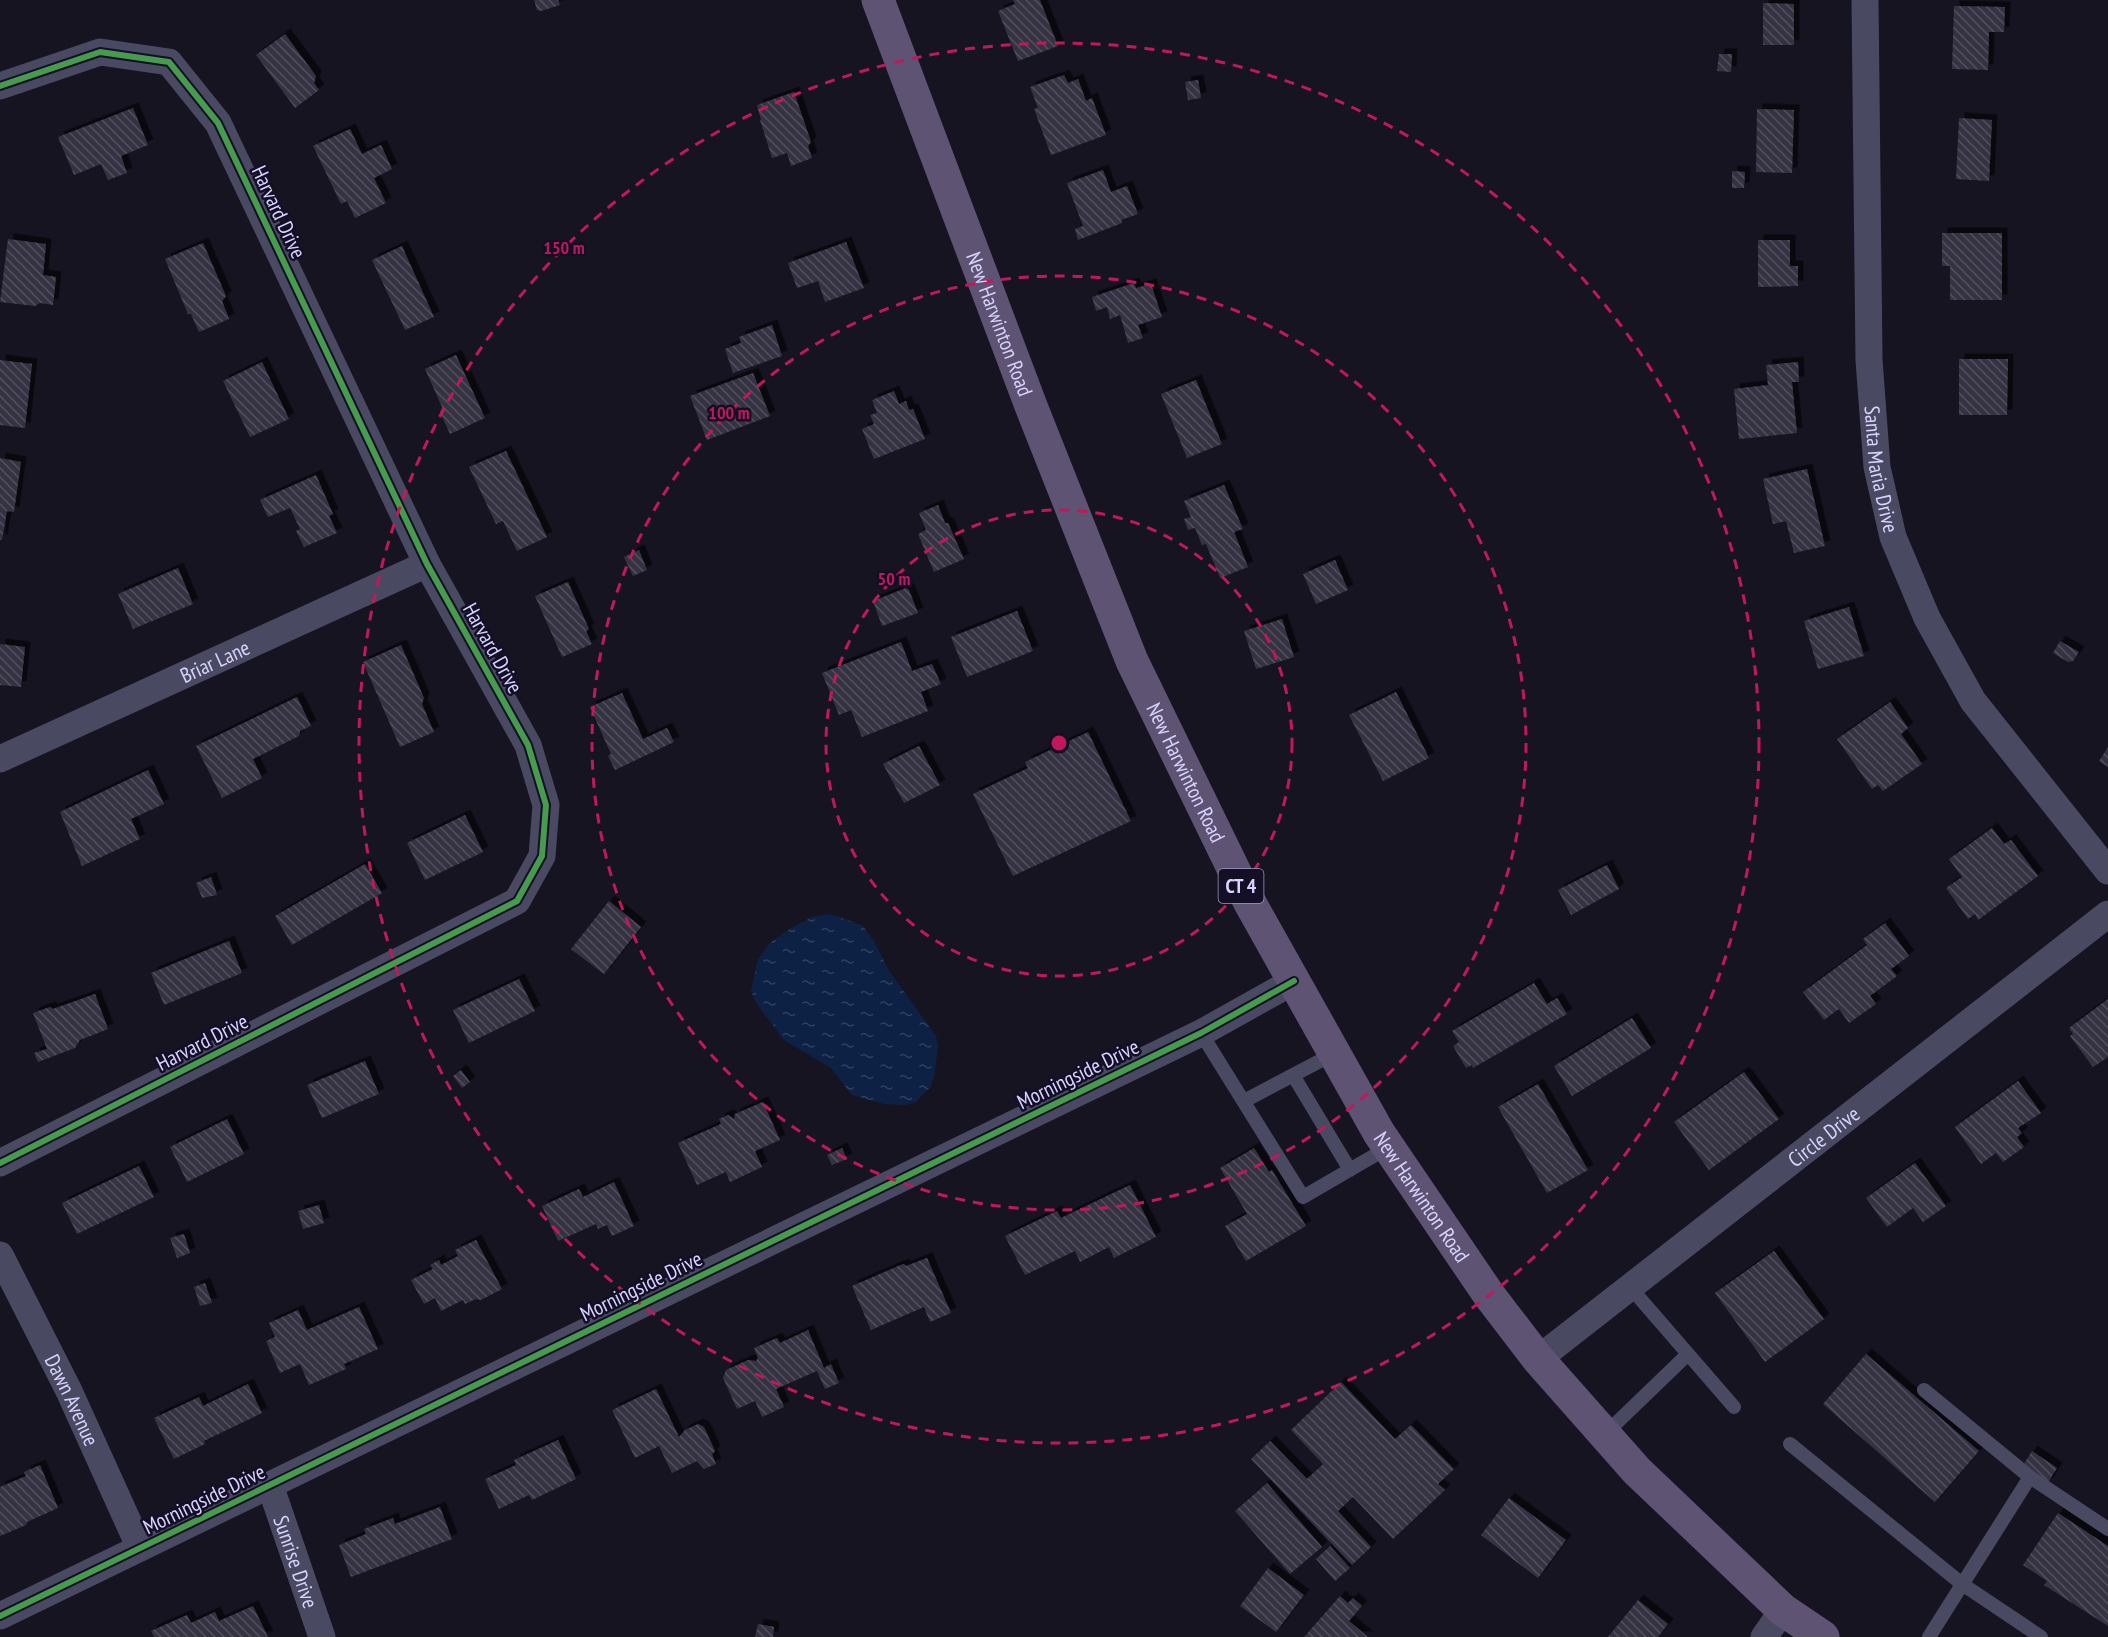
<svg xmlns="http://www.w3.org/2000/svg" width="2108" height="1637" viewBox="0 0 2108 1637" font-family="'PT Sans Narrow',sans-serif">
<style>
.water{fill:url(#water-ripples)}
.building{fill:url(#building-back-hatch);filter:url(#shadow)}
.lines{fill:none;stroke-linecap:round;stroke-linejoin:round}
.lane{stroke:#4a4962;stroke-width:14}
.street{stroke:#4a4962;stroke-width:27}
.primary{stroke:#5e5373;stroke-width:33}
.cycleway-casing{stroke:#130f26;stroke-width:10}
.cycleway{stroke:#469c4c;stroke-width:6}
.ring{fill:none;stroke:#c2185b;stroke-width:3;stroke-dasharray:10 8}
.labels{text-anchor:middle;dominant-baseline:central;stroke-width:5;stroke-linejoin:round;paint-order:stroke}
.shield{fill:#130f26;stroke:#9e99be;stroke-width:1.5}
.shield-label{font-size:20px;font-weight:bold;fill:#d9d4ff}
.street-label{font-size:21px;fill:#d9d4ff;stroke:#130f26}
.centre{fill:#c2185b;stroke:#130f26;stroke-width:3}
.ring-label{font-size:18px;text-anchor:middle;font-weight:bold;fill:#c2185b;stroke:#130f26;stroke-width:5;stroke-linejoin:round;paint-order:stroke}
</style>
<defs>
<pattern id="water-ripples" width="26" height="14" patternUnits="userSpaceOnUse" patternTransform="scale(1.5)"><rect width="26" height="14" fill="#0d2144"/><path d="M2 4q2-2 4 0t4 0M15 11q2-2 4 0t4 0" fill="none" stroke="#304060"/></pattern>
<pattern id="building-back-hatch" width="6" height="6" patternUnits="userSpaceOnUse" patternTransform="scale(1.5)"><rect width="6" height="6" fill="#343243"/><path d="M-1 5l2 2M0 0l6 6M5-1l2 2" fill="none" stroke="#514f5f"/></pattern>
<filter id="shadow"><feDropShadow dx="5.5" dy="-5.5" stdDeviation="0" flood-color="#0009"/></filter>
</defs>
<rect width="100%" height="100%" fill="#161421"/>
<path class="water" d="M830,914L862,925L874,941L889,971L936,1036L938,1046L934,1077L931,1086L916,1102L905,1105L884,1104L852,1095L831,1068L784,1040L756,1003L751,991L758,959L770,943L788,930L812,917Z"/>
<path class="building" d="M534,0H558L560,5L541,11L537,10Z
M1013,0H1040L1058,46L1018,61L998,11L1015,4Z
M1763,3L1794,4V45H1763Z
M1954,6L2005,7L2004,32H1989L1988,70L1952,69Z
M285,34L316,76L314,83L319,90L295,108L256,55Z
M1719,54H1732L1731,72L1717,71Z
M1064,75L1068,83L1078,79L1086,101L1092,98L1106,135L1051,155L1034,109L1038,108L1030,87Z
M1198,80L1201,98L1188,100L1185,82Z
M794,92L811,142L808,146L812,158L791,166L787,153L772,158L760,120H761L757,105Z
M133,108L148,145L121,156L127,173L108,180L101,164L74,175L58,137Z
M1757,109L1794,110L1792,173L1756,172Z
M1959,118L1992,120L1989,181L1956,179Z
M350,129L362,154L381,145L392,169L374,178L386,203L355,218L347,201L341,204L313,146Z
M1103,170L1111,192L1127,186L1138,214L1121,220L1122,223L1078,240L1075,229L1083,226L1067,183Z
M1732,171L1745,172L1744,188H1732Z
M1942,233H2002V300H1950V266H1942Z
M8,239L46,244L43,275L56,277L53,305L40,303L35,306L0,302Z
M1758,240H1790V266H1798V286L1758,287Z
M846,242L864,288L825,302L818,281L797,288L788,263Z
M203,243L226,296L222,301L229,319L199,332L191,314H188L165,259Z
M402,246L434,317L405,330L372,260Z
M1134,283L1136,288L1151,284L1162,317L1138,325L1143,338L1128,343L1120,315L1110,319L1107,307L1096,311L1092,297Z
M772,325L782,356L733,373L725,349L741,343L739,337Z
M456,355L485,418L450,434L440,412L442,407L425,369Z
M1959,359H2008L2007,415H1959Z
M0,360L32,364L25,428L0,425Z
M262,362L289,419L250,437L223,381Z
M1798,362L1799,382H1792L1797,433L1739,439L1734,389L1768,385L1766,365Z
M753,373L770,416L707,440L690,396Z
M1196,380L1222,444L1187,458L1161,394Z
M894,391L899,404L906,401L909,410L913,409L925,439L874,459L862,429L874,424L870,415L877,413L872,400Z
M506,451L547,537L517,551L503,521L496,524L469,467Z
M0,458L21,462L14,512L7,511L2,540H0Z
M1807,469L1825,546L1794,553L1786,521L1773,524L1763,479Z
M316,475L333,514L329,516L337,533L304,547L296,531L300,529L290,508L268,517L260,500Z
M1224,485L1243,529L1234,532L1248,567L1220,578L1206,544L1202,545L1195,528L1188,530L1184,519L1191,517L1184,501Z
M938,505L945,523H948L964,559L934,572L918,534L926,530L919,513Z
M639,550L647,570L633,576L624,557Z
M1335,560L1348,590L1316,604L1303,574Z
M178,568L193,604L133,629L118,594Z
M568,582L589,629L586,631L592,644L562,657L535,596Z
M906,588L909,590L918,613L882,626L873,601Z
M1849,607L1864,656L1818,669L1804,621Z
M1017,611L1033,651L967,677L951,637Z
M1282,619L1294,657L1256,669L1244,631Z
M2060,641L2079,652L2073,661L2068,662L2053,653Z
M901,642L912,671L932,664L941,684L921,692L928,711L862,737L851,710L839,715L822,673Z
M0,644L25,647L21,687L0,685Z
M401,645L424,698L422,704L434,732L400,747L363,662Z
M1396,692L1429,758L1383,781L1349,715Z
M622,693L643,739L667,728L674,742L615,770L608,756L611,754L590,707Z
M297,697L311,726L300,731L299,736L253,759L262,778L222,798L196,746Z
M1890,702L1908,728L1901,734L1922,764L1883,791L1878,785L1872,789L1837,739Z
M1088,732L1131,821L1013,876L973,794L1028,768L1025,762Z
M919,746L940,785L904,803L883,764Z
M2108,747V767L2099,761Z
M148,770L164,804L131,819L140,839L82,866L60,812Z
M465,815L483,852L425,880L407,843Z
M1992,828L2004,844L2011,840L2038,876L1978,920L1975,914L1968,919L1946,888L1962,877L1949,859Z
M365,864L382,893L292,945L275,916Z
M1607,865L1619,889L1571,915L1558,890Z
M211,877L217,895L202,898L196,883Z
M609,901L641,927L604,974L571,949Z
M1885,923L1909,956L1891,969L1897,976L1870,996L1876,1004L1849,1023L1839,1009L1824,1020L1803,992L1867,945L1863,939Z
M229,941L242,973L164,1005L151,973Z
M519,979L535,1011L469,1043L453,1010Z
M1534,983L1547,1004L1557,998L1567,1014L1473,1068L1472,1065L1466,1068L1453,1046L1459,1042L1452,1031Z
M95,994L108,1029L80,1040L75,1048L38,1062L34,1053L47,1049L33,1013L50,1007L53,1009Z
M2108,999V1057L2093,1067L2070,1036L2073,1034L2069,1028Z
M1632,1018L1651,1048L1572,1096L1554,1066Z
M365,1061L379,1094L322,1118L307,1085Z
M461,1070L470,1082L462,1088L453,1076Z
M1744,1072L1779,1119L1709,1170L1674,1122Z
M2018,1081L2041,1113L2018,1128L2022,1133L2017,1137L2024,1147L2003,1162L1996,1153L1981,1164L1955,1127Z
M1538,1084L1588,1170L1547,1193L1498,1107Z
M763,1102L780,1140L755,1151L762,1167L730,1182L726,1172L697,1185L678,1143L721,1124L719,1119L728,1115L734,1119L735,1114Z
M227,1119L244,1154L187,1182L170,1147Z
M842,1148L847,1159L832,1165L827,1155Z
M1254,1148L1269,1172L1272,1170L1306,1226L1246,1261L1225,1226L1247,1214L1220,1168Z
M1915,1163L1946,1206L1923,1222L1913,1208L1887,1227L1866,1198Z
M139,1166L154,1197L77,1234L62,1203Z
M614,1182L634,1226L612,1236L607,1225L598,1229L596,1224L558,1241L542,1206L579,1189L583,1197Z
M1130,1185L1156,1237L1114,1258L1109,1247L1080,1262L1075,1251L1025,1275L1005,1236L1057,1211L1061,1218Z
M319,1205L324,1223L303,1229L298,1211Z
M184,1234L190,1253L177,1258L170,1238Z
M476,1240L502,1289L481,1300L476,1299L465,1304L463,1300L441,1311L435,1298L424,1304L411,1280L433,1269L430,1265L439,1260L441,1265L458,1256L455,1250Z
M1774,1251L1824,1319L1765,1362L1715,1293Z
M927,1258L951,1313L930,1322L924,1307L871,1330L852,1286L903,1264L906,1266Z
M205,1283L212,1303L200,1306L194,1287Z
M359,1307L378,1349L344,1364L346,1369L309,1385L300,1364L280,1373L266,1341L275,1337L269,1323L298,1310L307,1330Z
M808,1330L824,1368L831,1364L839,1383L825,1389L817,1371L776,1389L784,1407L762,1417L755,1401L737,1409L723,1378L726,1370L748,1360L756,1361L758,1358L754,1348L777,1338L780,1343Z
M1866,1354L1979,1451L1935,1502L1823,1404Z
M1341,1382L1395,1439L1411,1425L1454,1469L1438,1484L1445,1490L1393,1539L1353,1497L1338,1511L1371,1547L1352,1565L1251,1459L1270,1441L1307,1479L1323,1464L1291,1430Z
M248,1384L262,1413L204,1441L205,1444L174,1459L154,1418L199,1397L203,1406Z
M656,1389L679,1437L685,1430L698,1424L704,1427L715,1451L712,1454L716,1464L704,1469L697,1461L672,1473L659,1446L635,1458L612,1410Z
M558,1440L576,1479L532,1500L529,1495L499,1509L485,1479L516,1465L514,1460Z
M2032,1451L2057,1468L2047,1484L2022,1467Z
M40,1465L58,1508L27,1522L26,1525L0,1536V1487L26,1476L24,1472Z
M1267,1483L1322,1547L1290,1574L1235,1511Z
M1509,1498L1566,1540L1538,1578L1481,1535Z
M440,1507L452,1539L351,1577L339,1545L366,1534L364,1529L393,1518L395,1524Z
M2058,1513L2108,1546V1626L2044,1585L2047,1581L2023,1565Z
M1330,1546L1350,1568L1335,1581L1316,1559Z
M1268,1568L1304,1595L1276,1632L1240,1606Z
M1340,1596L1348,1603L1353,1598L1362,1606L1349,1621L1368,1637H1304Z
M1638,1600L1668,1624L1658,1637H1608Z
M253,1606L268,1637H154L151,1631L187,1615L191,1623L215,1612L219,1621Z
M758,1624L774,1627L773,1637H755Z"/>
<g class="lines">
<path class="lane" d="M1201,1033L1303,1197L1389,1147
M1293,1075L1350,1170
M1244,1101L1335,1053
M1630,1287L1734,1407
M1924,1390L2030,1477L1929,1637
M1605,1434L1688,1354
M1790,1444L1962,1584L2041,1637
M2030,1477L2108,1529"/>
<g class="street">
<path id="s1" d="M1865,0L1869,360L1877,467L1893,537L1927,618L1973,701L2108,871"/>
<path d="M0,86L100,52L169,62L218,123L427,564L528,745L546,805L542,856L517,901L0,1163"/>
<path id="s2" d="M0,759L427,564"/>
<path id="s3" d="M0,1255L69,1391L140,1548"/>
<path id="s4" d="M1538,1359L2108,914"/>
<path id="s5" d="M270,1485L322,1637"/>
<path d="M0,1616L1201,1033L1294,981"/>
<path d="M1764,1637L1783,1610"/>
</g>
<path class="primary" id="s6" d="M878,0L1031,406L1132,661L1250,903L1379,1133L1489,1295L1538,1359L1637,1471L1783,1610L1823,1637"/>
<defs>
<path id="cycleway" d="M0,86L100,52L169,62L218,123L427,564L528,745L546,805L542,856L517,901L0,1163
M0,1616L1201,1033L1294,981"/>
</defs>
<use href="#cycleway" class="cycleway-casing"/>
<use href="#cycleway" class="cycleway"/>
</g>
<g class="ring">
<circle cx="1059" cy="743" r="233"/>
<circle cx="1059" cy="743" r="467"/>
<circle cx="1059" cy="743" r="700"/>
</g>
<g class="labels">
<rect class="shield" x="1218.5" y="869" width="45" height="34" rx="4.5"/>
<g class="shield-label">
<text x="1241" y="886">CT 4</text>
</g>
<g class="street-label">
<text transform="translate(279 212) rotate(65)">Harvard Drive</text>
<text stroke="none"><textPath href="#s6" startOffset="346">New Harwinton Road</textPath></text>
<text stroke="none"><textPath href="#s1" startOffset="470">Santa Maria Drive</textPath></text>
<text transform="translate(493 648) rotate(61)">Harvard Drive</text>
<text stroke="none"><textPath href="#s2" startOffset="236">Briar Lane</textPath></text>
<text stroke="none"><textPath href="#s6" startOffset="832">New Harwinton Road</textPath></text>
<text transform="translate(202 1042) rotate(-27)">Harvard Drive</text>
<text transform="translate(1078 1074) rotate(-26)">Morningside Drive</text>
<text stroke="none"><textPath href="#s4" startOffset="362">Circle Drive</textPath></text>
<text stroke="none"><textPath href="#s6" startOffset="1318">New Harwinton Road</textPath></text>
<text transform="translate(641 1286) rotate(-26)">Morningside Drive</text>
<text stroke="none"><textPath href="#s3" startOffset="162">Dawn Avenue</textPath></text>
<text transform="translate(204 1499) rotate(-26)">Morningside Drive</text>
<text stroke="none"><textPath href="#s5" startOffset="81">Sunrise Drive</textPath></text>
</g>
</g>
<circle cx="1059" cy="743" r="9" class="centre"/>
<g class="ring-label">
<text x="564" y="254">150 m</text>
<text x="729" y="419">100 m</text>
<text x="894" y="585">50 m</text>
</g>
</svg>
